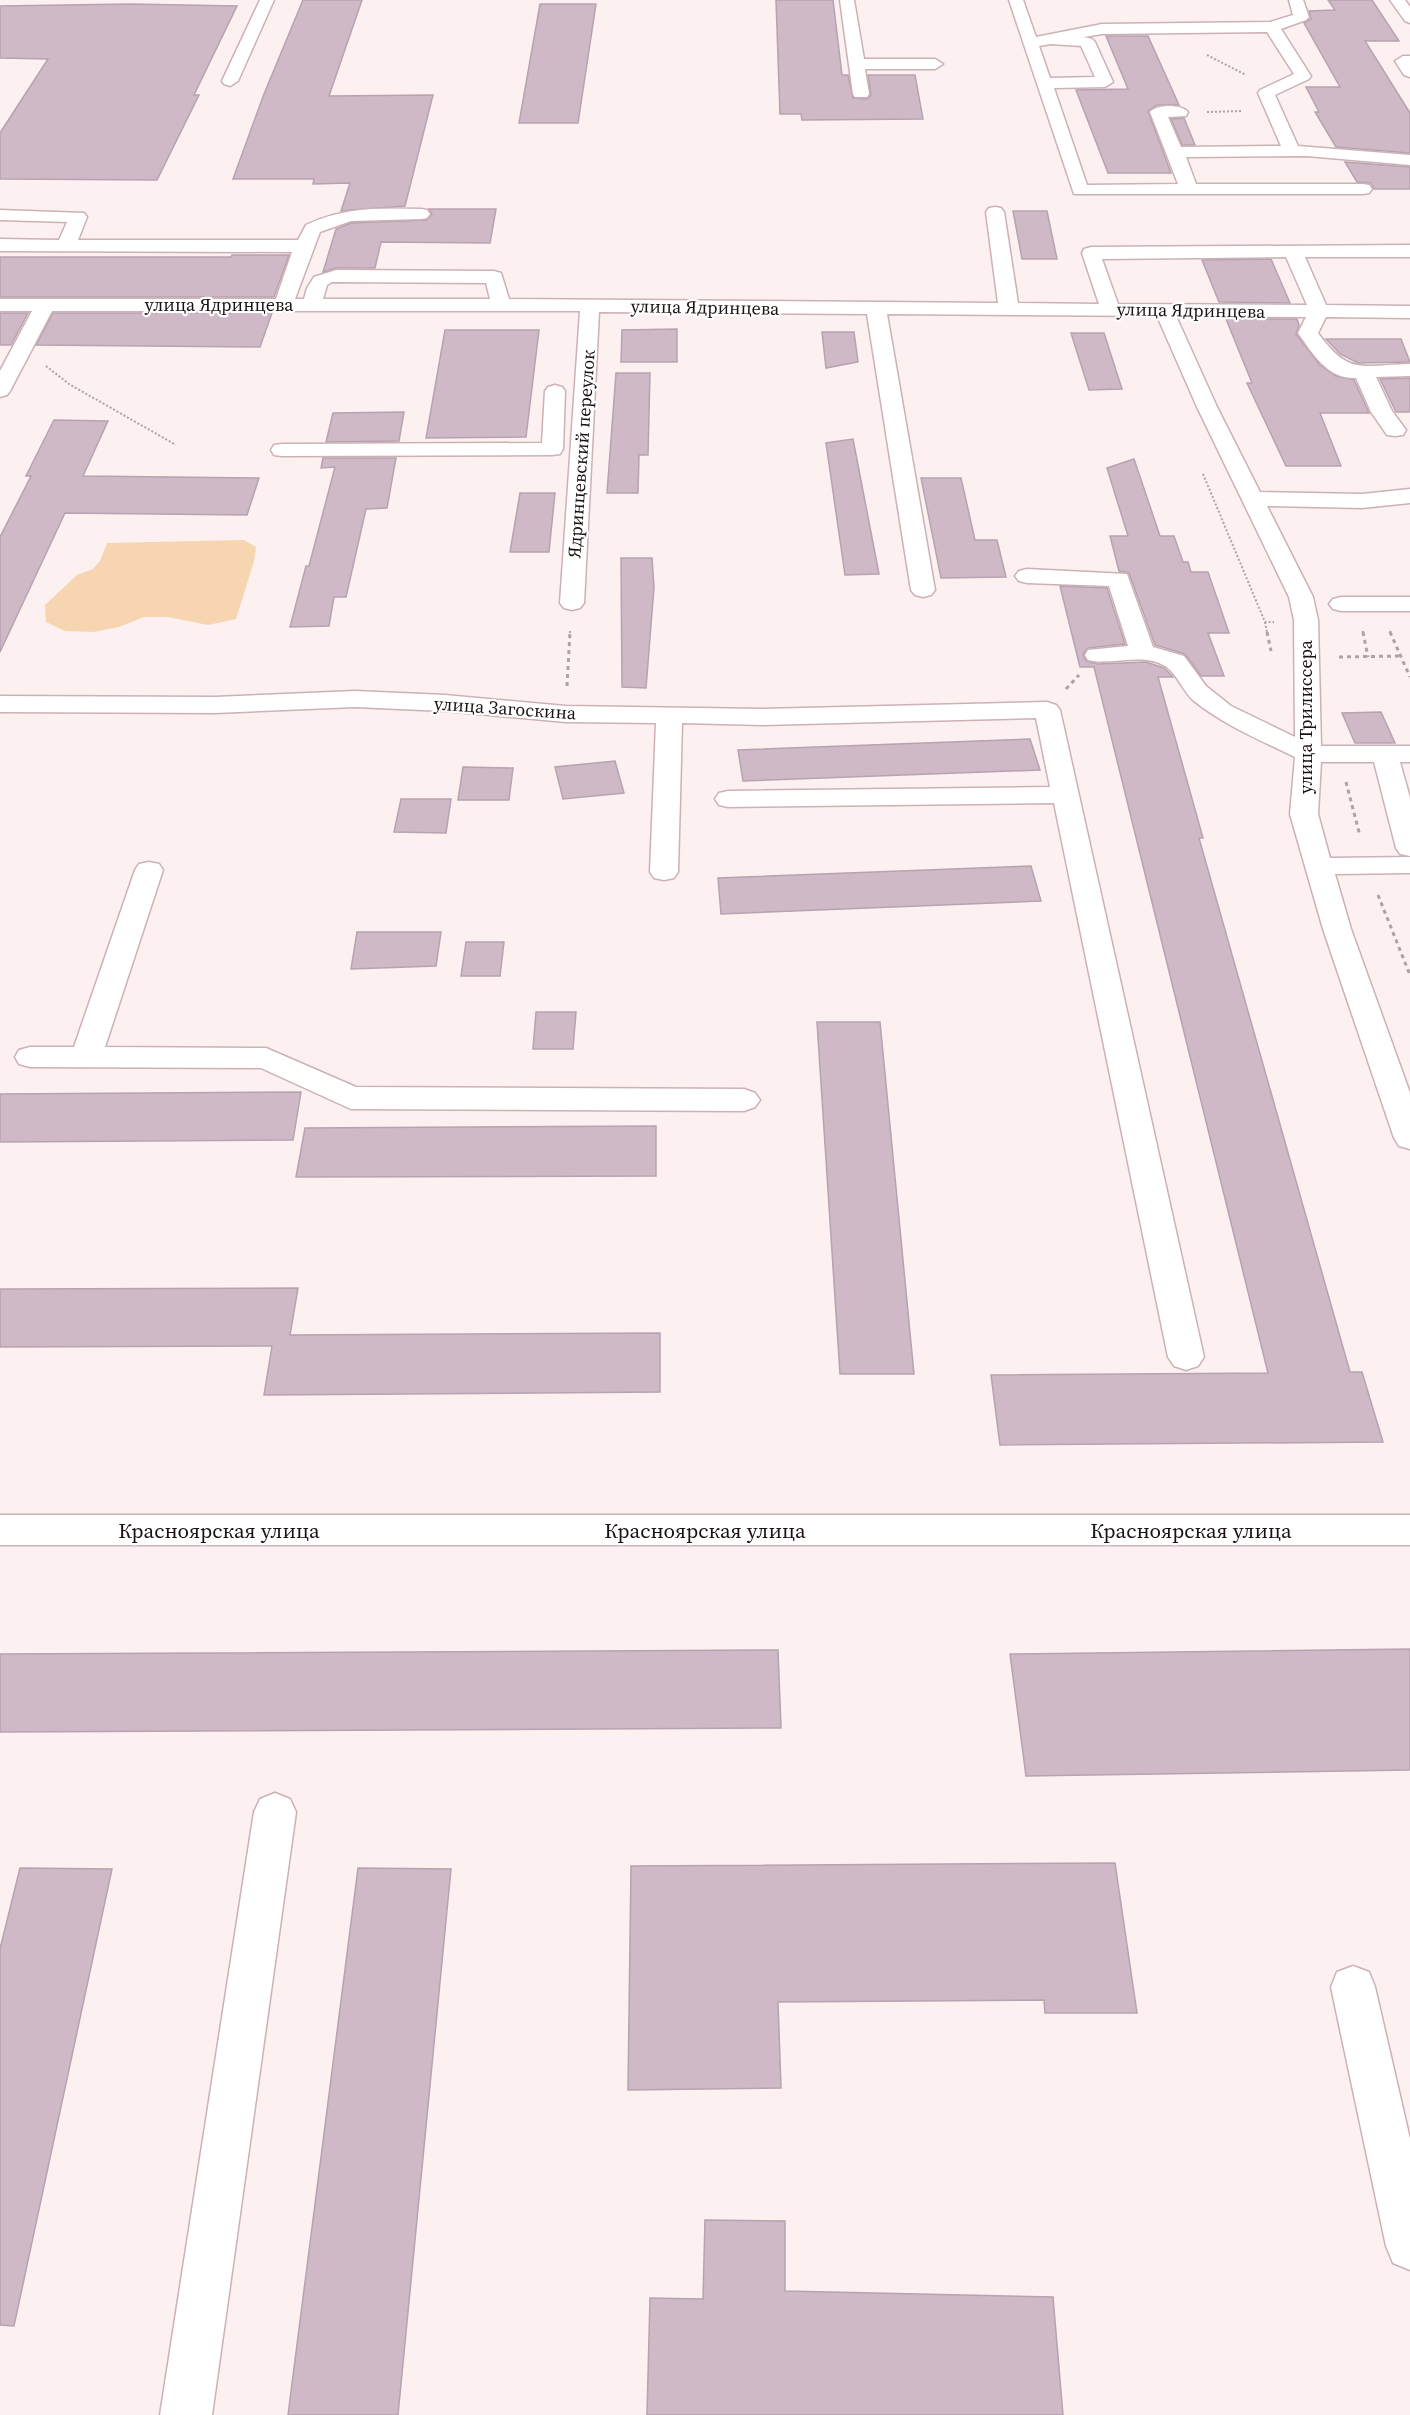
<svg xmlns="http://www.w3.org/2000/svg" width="1410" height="2415" viewBox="0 0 1410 2415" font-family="'Source Serif 4',serif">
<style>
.green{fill:#f6d5b0}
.building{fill:#cfb9c7;stroke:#b7a2b0;stroke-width:1.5}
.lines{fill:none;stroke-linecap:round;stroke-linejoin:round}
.minor-casing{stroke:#ccb1b5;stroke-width:3}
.path-far1{stroke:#aea3a4;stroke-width:2;stroke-dasharray:2 2;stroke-linecap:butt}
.path{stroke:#aea3a4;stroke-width:3;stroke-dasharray:4 4;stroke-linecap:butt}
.minor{fill:#fff;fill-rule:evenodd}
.labels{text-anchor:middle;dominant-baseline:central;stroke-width:4.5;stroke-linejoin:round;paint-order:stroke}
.far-street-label{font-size:18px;fill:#1b1113;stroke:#fff}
.street-label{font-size:21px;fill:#1b1113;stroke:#fff}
</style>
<rect width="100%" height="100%" fill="#fcf0f1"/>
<path class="green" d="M244,540L256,547L254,561L236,619L208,625L168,617H144L119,627L93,632L65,631L46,622L45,605L77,575L93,569L100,561L107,543Z"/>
<path class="building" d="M303,0H362L329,96L433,95L405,206L341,211L350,183L313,184L314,179H233L264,94Z
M776,0H833L842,75H848L853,98L867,99L871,95L868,75H915L923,119L802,120L801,114H780Z
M1328,0H1372L1399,41H1365L1410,113V153L1336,147L1315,112H1319L1306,87H1340L1304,23L1311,19L1309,11L1335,10Z
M130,4L237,6L194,95H199L157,180L0,179V133L48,59L0,58V6Z
M540,4H596L578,123H519Z
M1106,36H1148L1179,105H1157L1148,111L1171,173H1108L1076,90L1128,89Z
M1184,118L1195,145H1182L1171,119Z
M1345,162L1410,167V189H1374L1371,183L1357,182Z
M429,209H496L490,243L381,242L375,268H336L323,272L336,229L351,223L427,220L432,214Z
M1013,211H1047L1057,259H1022Z
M232,255H289L274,297H0V257H231Z
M1271,259L1290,303L1219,302L1202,260Z
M0,313H28L11,345H0Z
M53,313H272L260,347L36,345Z
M1226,319H1297L1299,325L1296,334L1320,365L1336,376L1354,380L1369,413H1320L1341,466H1286L1247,383H1252Z
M677,329V362H621L622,330Z
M445,330H539L526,437L426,438Z
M822,332H854L858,362L826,368Z
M1071,333H1104L1122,389L1089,390Z
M1326,339H1401L1410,362L1358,363L1340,354Z
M616,373H650L648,455H639L638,493H607Z
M1410,378V412H1396L1380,379Z
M404,412L399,441L326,442L333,413Z
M54,420L108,421L83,476L259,478L247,515L65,513L0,652V537L31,476H26Z
M853,439L879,574L845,575L826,443Z
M323,458H396L387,508L366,509L346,597H334L329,626L290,627L306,566H309L335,467L321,468Z
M1134,459L1160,536H1174L1183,562H1188L1191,572H1208L1229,633H1208L1224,676H1201L1185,654L1155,645L1129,573L1119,571L1110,536H1128L1107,468Z
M921,478H961L975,540H997L1006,577L941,578Z
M520,493H555L549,552H510Z
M621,558H652L654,587L646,688L622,687Z
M1060,586L1107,588L1125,644L1088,648L1083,654L1086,661L1098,664L1146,662L1164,668L1173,677H1158L1203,838H1199L1350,1372H1362L1383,1442L1000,1445L991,1375L1268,1373L1094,667H1080Z
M1381,712L1395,743H1355L1342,713Z
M1030,739L1040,770L743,781L738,750Z
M615,761L624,793L563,799L555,767Z
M463,767L513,768L509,800H458Z
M401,799H451L446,833L394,832Z
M1031,866L1041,901L721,914L718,878Z
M357,932H441L436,966L351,969Z
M466,942H504L500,976H461Z
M536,1012H576L573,1049H533Z
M817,1022H880L914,1374H840Z
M301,1092L293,1140L0,1142V1094Z
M656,1126V1176L296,1177L305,1128Z
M298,1288L290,1335L660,1333V1392L264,1395L272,1346L0,1347V1289Z
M1410,1649V1770L1026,1776L1010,1654Z
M778,1650L781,1728L0,1732V1654Z
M1115,1863L1137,2013H1045L1044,2000L778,2002L781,2088L628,2090L631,1866Z
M20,1868L112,1869L14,2326L0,2325V1949Z
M358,1868L451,1869L398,2415H288Z
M705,2220L785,2221V2291L1053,2297L1063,2415H647L650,2298L703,2299Z"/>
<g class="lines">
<defs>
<path id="minor" d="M260,0H274L238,81L230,86L224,84L222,81Z
M840,0H854L864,59H935L943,64L935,69H865L869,94L867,97H855L853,94Z
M1009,0H1023L1036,37L1102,24L1270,22L1293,15L1289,0H1303L1309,17L1306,20L1281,29L1311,76L1309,79L1275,95L1298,146L1410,155V165L1307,156L1186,157L1196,184H1363L1369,185L1372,189L1369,193L1363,194H1074ZM1267,32L1294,74L1260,90L1258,93L1281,146L1181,147L1168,117L1186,116L1188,112C1181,104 1157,104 1150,112L1178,184L1087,185L1054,88L1105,87L1113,82L1095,42L1092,39L1084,37L1102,34ZM1051,44L1081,46L1095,77L1050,78L1039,46Z
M1390,0H1405L1410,7V23L1405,21Z
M1403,56H1410V77L1404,75L1395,61Z
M995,207L1001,208L1004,212L1018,303L1099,304L1082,253L1084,249L1091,247L1410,245V257H1305L1326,305L1410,306V318L1326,317L1318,333C1349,376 1361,365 1410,364V376L1376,377L1392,411L1406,430L1403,435L1395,436L1387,435L1371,412L1356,378C1327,379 1313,354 1298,333L1306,317L1176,316L1217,407L1260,492L1362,494L1410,489V503L1362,508L1267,506L1313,597L1318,620L1321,746H1410V762H1400L1410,798V856L1400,854L1396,848L1374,762H1321L1318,814L1330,858L1410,857V873L1335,874L1351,929L1410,1093V1149L1399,1146L1394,1138L1323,929L1290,814L1295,757C1260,740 1224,725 1194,701C1184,693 1176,672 1165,666C1142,652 1113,666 1088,660L1085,655L1088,650L1128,646L1109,586L1027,583L1019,581L1015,576L1019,571L1027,569L1127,574L1153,647L1184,656L1206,686L1231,706L1295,737L1294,620L1289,597L1197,407L1157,316L887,314L935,590L931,595L923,597L915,595L911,590L867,314L599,312L584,603L580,608L572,610L564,608L560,603L580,311H52L10,391L7,395L0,397V371L32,311H0V299H276L292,252L0,251V239L59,240L67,222L0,220V210L84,213L87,217L78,240H298L306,225C343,207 381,208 421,209L427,210L430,214L427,218L421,219L351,221L320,232L295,299H304L307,288L314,277L336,270L494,271L501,273L509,299L998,303L986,212L989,208ZM1286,257L1307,305L1118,304L1102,259ZM332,282L486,283L490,299H323L327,285Z
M555,385L562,387L565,391L563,449L560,454L552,455L282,456L274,455L271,450L274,445L282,444L542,443L545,391L548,387Z
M1341,597H1410V611H1341L1333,609L1329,604L1333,599Z
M355,691L445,695L566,706L763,709L1047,702L1056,705L1060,710L1204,1357L1198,1366L1186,1370L1174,1366L1168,1357L1054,803L728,807L719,805L715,799L719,793L728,791L1050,787L1036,718L763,725L682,723L678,872L674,878L664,880L654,878L650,872L656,723L566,722L445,711L355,707L215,713L0,712V696L215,697Z
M149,862L159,864L163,870L105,1047L266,1048L356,1087L744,1089L755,1093L760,1100L755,1107L744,1111L351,1109L261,1068L30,1067L19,1064L15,1057L19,1050L30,1047H74L135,870L139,864Z
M0,1515H1410V1545H0Z
M275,1793L290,1799L296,1812L212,2415H160L254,1812L260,1799Z
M1353,1966L1369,1972L1375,1987L1410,2139V2270L1393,2263L1386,2246L1331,1987L1337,1972Z"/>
</defs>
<use href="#minor" class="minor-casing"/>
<path class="path-far1" d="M1207,55L1246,75
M1207,112L1242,111
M46,366L69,384L176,445
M1203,474L1265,622H1274
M1265,622L1267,633
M1363,631V633
M1390,631L1391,633
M570,633V631"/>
<path class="path" d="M1267,632L1271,651
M1363,632L1368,657
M1390,632L1410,677
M1339,657L1401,656
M567,686L570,632
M1066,689L1079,675
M1346,782L1360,836
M1378,895L1410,975"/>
<use href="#minor" class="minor"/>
</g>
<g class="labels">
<g class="far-street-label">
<text x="219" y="304">улица Ядринцева</text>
<text transform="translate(705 307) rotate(1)">улица Ядринцева</text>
<text transform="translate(1191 310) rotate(1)">улица Ядринцева</text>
<text transform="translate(581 454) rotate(-86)">Ядринцевский переулок</text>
<text transform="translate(505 708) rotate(4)">улица Загоскина</text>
<text transform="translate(1305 717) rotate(-90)">улица Трилиссера</text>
</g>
<g class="street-label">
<text x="219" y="1530">Красноярская улица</text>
<text x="705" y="1530">Красноярская улица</text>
<text x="1191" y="1530">Красноярская улица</text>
</g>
</g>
</svg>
